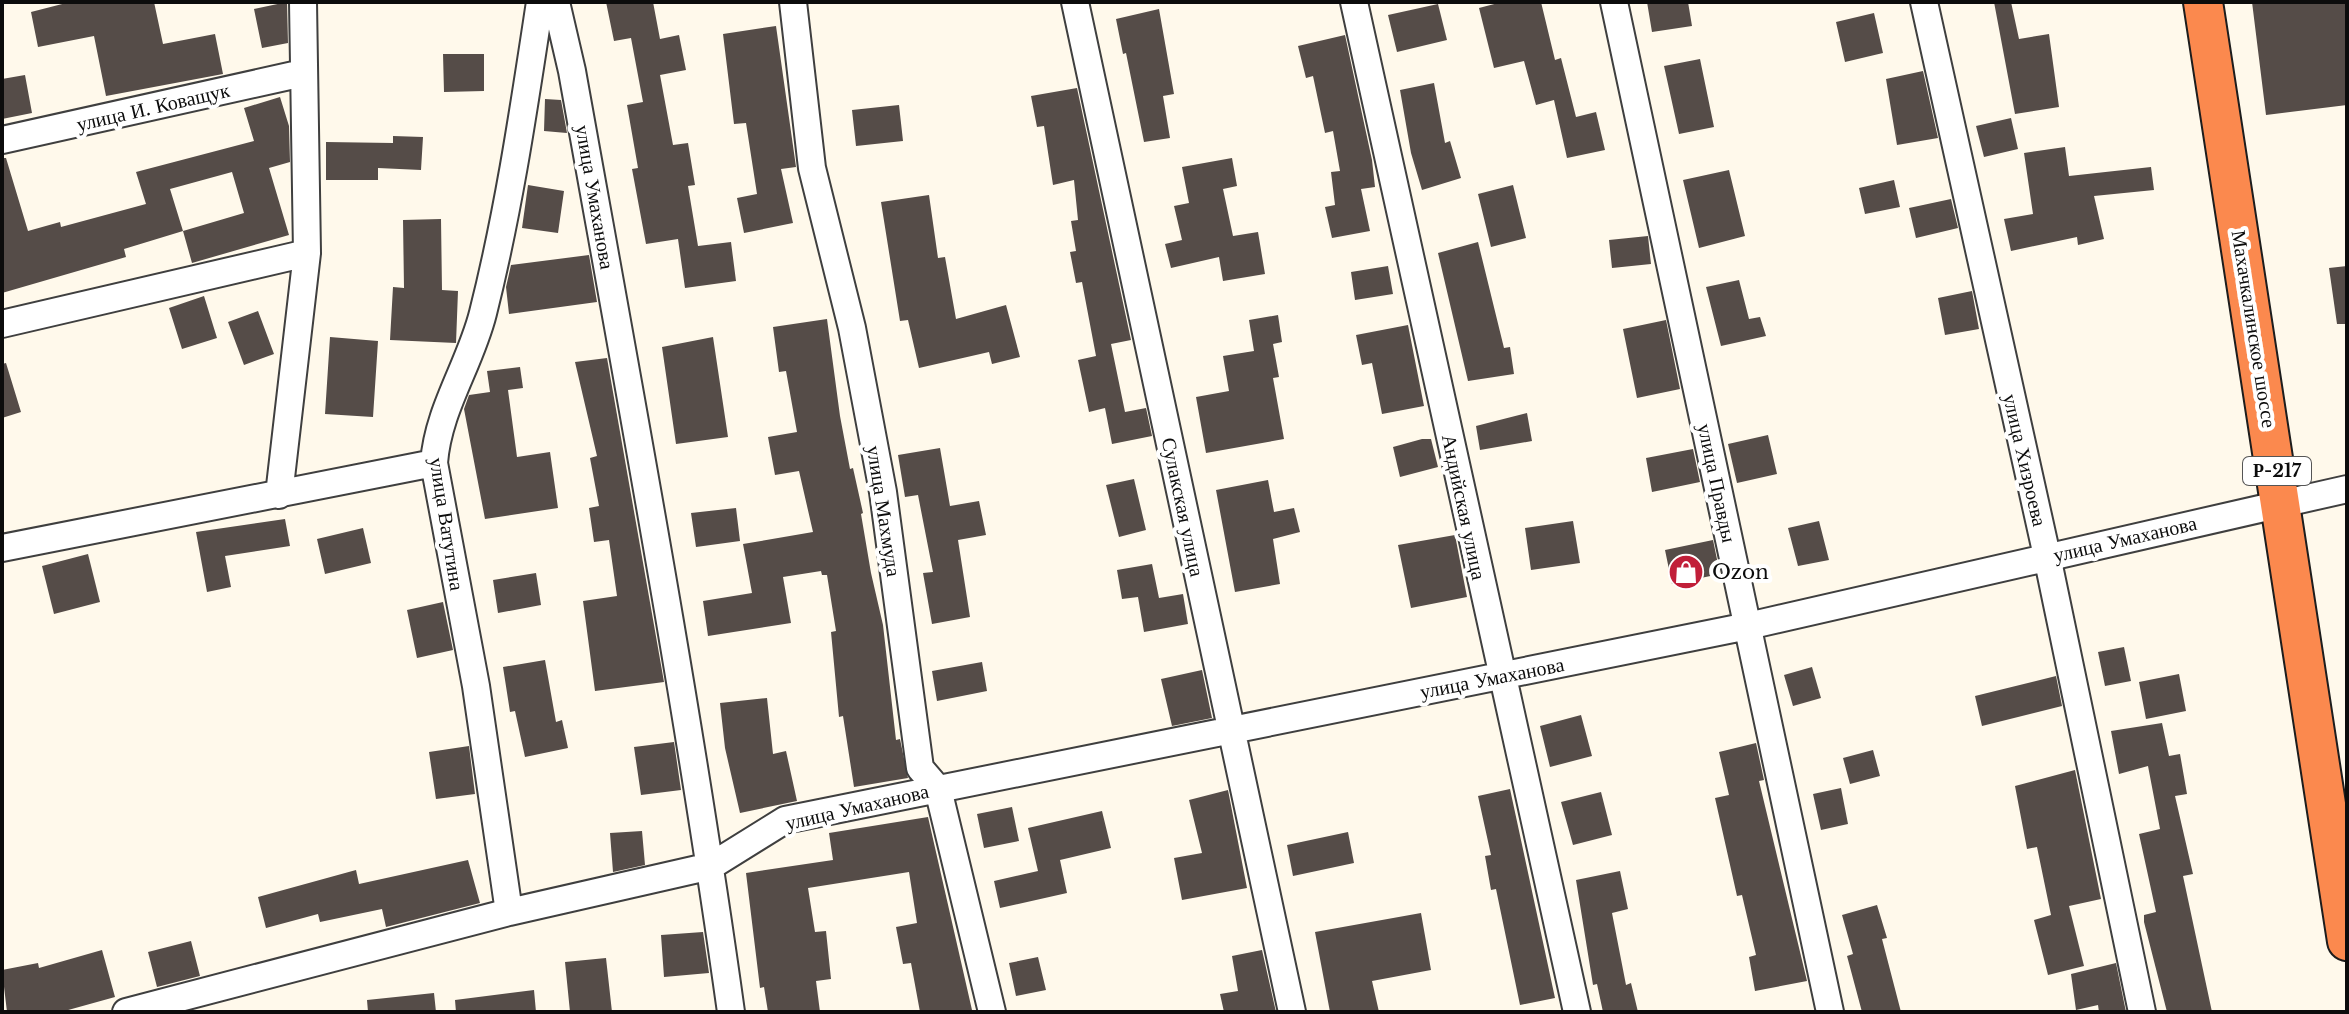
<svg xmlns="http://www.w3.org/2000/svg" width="2349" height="1014" viewBox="0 0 2349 1014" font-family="'Libre Baskerville',serif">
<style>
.building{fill:#554c48;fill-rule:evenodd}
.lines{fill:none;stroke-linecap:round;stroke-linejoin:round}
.minor-casing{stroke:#3f3f3f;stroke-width:30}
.highway-casing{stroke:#1d1d1d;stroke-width:42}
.minor{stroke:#fff;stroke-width:26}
.highway{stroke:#fb894e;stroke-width:38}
.labels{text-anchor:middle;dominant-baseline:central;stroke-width:8;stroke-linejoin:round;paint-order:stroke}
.shield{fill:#fff;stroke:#555;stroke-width:2}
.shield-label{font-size:18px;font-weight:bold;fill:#0c0c0c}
.street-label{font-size:20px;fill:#0c0c0c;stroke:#fff}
.poi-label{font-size:20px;fill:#0c0c0c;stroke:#fff;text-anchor:start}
</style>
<rect width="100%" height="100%" fill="#fff9eb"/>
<path class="building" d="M70,2H154L163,44L215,34L223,74L106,96L94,36L38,47L31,12Z
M287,2L288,43L262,48L254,9Z
M606,2H653L660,39L679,35L686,70L660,75L673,145L688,143L695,185L688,186L698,246L731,242L736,281L685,288L678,239L646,244L632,169L638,168L627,105L643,102L631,38L614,41Z
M1502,2H1541L1555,60L1561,58L1576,117L1596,112L1605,150L1567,158L1554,100L1536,105L1524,61L1494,68L1479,8Z
M1647,2H1688L1692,26L1652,32Z
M1994,2H2011L2019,39L2049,34L2059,107L2015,114Z
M2252,2H2347V105L2266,115Z
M1438,4L1447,40L1397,52L1388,15Z
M1159,9L1174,94L1163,96L1170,138L1144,142L1126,53L1123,54L1116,19Z
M1874,13L1883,53L1845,62L1836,22Z
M776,26L796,167L781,169L793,223L744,233L737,198L757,194L746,123L734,124L723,34Z
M1345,35L1372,160L1375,187L1361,189L1370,231L1332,238L1325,207L1335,205L1331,172L1340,171L1333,131L1325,133L1313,76L1306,78L1298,46Z
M443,54H484V91L444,92Z
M1700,59L1714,127L1679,134L1664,66Z
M1923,71L1938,138L1897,145L1886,79Z
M25,75L32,113L2,119V79Z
M1434,83L1445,143L1450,141L1461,178L1422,190L1411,153L1400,90Z
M1077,88L1131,340L1111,344L1125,412L1146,408L1152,436L1112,444L1105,408L1089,412L1078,360L1096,356L1082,282L1076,283L1070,252L1076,251L1071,221L1078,220L1074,180L1053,185L1044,126L1037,127L1031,96Z
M280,97L289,126L290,162L269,168L289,235L192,263L183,231L124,249L126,257L2,293V158H6L28,231L60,222L61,227L146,204L136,172L254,141L244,108ZM232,172L244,213L183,231L170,189Z
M545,99L561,100L567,133L544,131Z
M899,105L903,141L856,146L852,110Z
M2011,118L2018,149L1984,157L1976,126Z
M393,136L423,137L421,170L378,168V180H326V142L393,143Z
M2065,147L2069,176L2151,167L2154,190L2094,196L2104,239L2078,245L2077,237L2011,251L2004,219L2033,214L2024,153Z
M1232,158L1237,186L1223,189L1233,236L1258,232L1265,274L1223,281L1219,257L1171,268L1165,244L1182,240L1174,206L1189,203L1182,167Z
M1729,170L1745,236L1699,248L1683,180Z
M1894,180L1900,207L1865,214L1859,188Z
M528,185L564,191L558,233L522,228Z
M1513,185L1526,238L1491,247L1478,194Z
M929,195L938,258L945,257L956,319L1006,305L1020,357L992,364L989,352L919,368L908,320L900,321L881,202Z
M1951,199L1958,228L1916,238L1909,208Z
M441,219L442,290L458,291L456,343L390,340L393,287L404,288L403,220Z
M1648,236L1651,264L1612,268L1609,240Z
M1478,242L1504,348L1510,347L1514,374L1468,381L1438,253Z
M589,255L597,302L509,314L506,287L511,265Z
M1388,266L1393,294L1355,300L1351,272Z
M2347,266V324H2337L2329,268Z
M1739,280L1749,319L1760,317L1766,336L1721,346L1706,287Z
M1972,291L1979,329L1945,335L1938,298Z
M204,296L217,338L182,349L169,308Z
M258,311L274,354L244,365L228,322Z
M1278,315L1282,342L1273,344L1279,377L1273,378L1284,439L1206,453L1196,397L1229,391L1223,356L1254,351L1249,320Z
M827,319L840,416L850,469L853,468L863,513L861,514L871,573L883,625L896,740L900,739L908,778L854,787L843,716L839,717L831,632L836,631L827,575H822L821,571L783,577L791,623L708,636L703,601L752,593L743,544L813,532L799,471L775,475L768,437L797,432L786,371L779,372L773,327Z
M1666,320L1680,389L1637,398L1623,329Z
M1408,325L1424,406L1382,414L1372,363L1362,365L1356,335Z
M330,337L378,341L373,417L325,414Z
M713,337L728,437L676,444L662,347Z
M607,358L664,682L595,691L583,601L617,596L609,540L594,542L589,508L599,506L590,458L597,456L575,362Z
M6,363L21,412L2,418V364Z
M520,367L523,388L508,390L517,457L550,452L558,508L485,519L464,409L469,395L490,392L487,371Z
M1527,413L1532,441L1480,450L1476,426Z
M1768,435L1777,474L1737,483L1728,444Z
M1422,439H1431L1438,467L1400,477L1393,447Z
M940,448L950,506L979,501L986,535L958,540L970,617L932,624L923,573L933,572L918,495L905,497L898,455Z
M1693,449L1700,482L1652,492L1646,458Z
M1134,479L1146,530L1119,537L1106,485Z
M1268,480L1274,512L1294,508L1300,532L1273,539L1280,584L1235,592L1216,490Z
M736,508L740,541L696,547L691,513Z
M285,519L290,546L225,556L231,587L207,592L196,532Z
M1573,521L1580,563L1531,570L1525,528Z
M1819,521L1829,560L1798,566L1788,528Z
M363,528L371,563L325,574L317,539Z
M1455,535L1467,597L1411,608L1398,545Z
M1713,540L1720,574L1672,584L1665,550Z
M88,554L100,602L54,614L42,566Z
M1152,564L1159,598L1183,594L1188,624L1144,632L1138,597L1122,599L1117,570Z
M536,573L541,605L498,613L493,580Z
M443,602L453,650L417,658L407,610Z
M2124,647L2131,681L2105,686L2098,652Z
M545,660L556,722L562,720L568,748L525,757L515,711L510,712L503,667Z
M982,662L987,691L937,701L932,671Z
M1812,667L1821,698L1793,706L1784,675Z
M1202,670L1212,718L1172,726L1161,679Z
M2179,674L2186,711L2146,719L2139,682Z
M2056,676L2062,706L1982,726L1975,696Z
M767,698L773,754L786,751L797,801L740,813L725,748L720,703Z
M1581,715L1592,756L1550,767L1540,726Z
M2162,723L2169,756L2180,754L2187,794L2175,796L2193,874L2183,876L2212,1012H2167L2144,922V915L2156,912L2139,834L2160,829L2148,766L2119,774L2111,731Z
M674,742L681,790L641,795L634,747Z
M1756,743L1764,780L1759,781L1807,981L1755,991L1749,957L1756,955L1742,895L1737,896L1715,798L1729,795L1719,752Z
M469,746L475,794L436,799L429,752Z
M1873,750L1880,776L1850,784L1843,758Z
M2075,770L2101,899L2069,906L2084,966L2048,975L2034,920L2051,915L2037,847L2027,849L2015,786Z
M1841,788L1848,824L1821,830L1813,794Z
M1510,789L1555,998L1520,1005L1496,889L1491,890L1485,856L1491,855L1478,796Z
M1228,790L1247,888L1182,900L1174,858L1202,853L1189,800Z
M1601,792L1612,835L1573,845L1561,802Z
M1012,807L1019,841L984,848L977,814Z
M1102,811L1111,848L1060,860L1067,893L1000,908L994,881L1038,871L1028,828Z
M928,817L972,1010L920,1012L911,963L903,964L896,927L917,923L909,872L808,888L815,932L826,931L831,979L816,981L820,1012H768L764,987L760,988L746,873L833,860L829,833Z
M642,831L645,865L613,872L610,833Z
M1348,832L1354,863L1293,876L1287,845Z
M468,860L480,903L386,927L382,909L320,922L318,914L266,928L258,897L356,870L359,884Z
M1620,871L1628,909L1612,913L1626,985L1631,983L1638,1012H1603L1597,984L1593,985L1576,880Z
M1877,905L1887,938L1882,939L1901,1012H1862L1847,956L1853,954L1842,915Z
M1421,913L1431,970L1372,981L1379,1012H1330L1315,932Z
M703,932L709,973L664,977L661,935Z
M191,941L200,976L157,987L148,952Z
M102,950L115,997L61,1012H7L2,970L38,963L39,968Z
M1262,950L1276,1012H1224L1220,994L1238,991L1232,956Z
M1038,957L1046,990L1016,996L1009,963Z
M606,958L612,1012H570L565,962Z
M2116,963L2126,1012H2099L2098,1005L2076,1010L2071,974Z
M534,990L536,1012H456L455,1000Z
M434,993L436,1012H368L367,1000Z"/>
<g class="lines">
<defs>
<path id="minor" d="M556,2L572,71C628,384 687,697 731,1012
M793,2L812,168L852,328L883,492L920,768L938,789L992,1012
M1075,2L1292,1012
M1354,2L1577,1012
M1614,2L1830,1012
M1924,2L2047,556L2142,1012
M2,140L303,73
M2,324L307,253
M279,495L307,253L303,2
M2,548L434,463
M509,912L476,686L434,463C438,409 470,365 483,313C509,210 524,107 540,2
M126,1012L509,912L711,866L785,820L1748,626L2347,489"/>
<path id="highway" d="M2203,2L2347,941"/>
</defs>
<use href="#minor" class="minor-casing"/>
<use href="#highway" class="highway-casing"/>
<use href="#minor" class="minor"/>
<use href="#highway" class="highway"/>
</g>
<defs>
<symbol id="shop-disc" viewBox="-11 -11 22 22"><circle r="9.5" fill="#c11f39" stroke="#fff"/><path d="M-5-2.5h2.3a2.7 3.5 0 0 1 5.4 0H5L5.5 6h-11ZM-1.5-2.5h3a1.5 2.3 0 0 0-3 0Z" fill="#fff"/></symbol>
</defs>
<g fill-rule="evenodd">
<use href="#shop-disc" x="1666" y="552" width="40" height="40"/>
</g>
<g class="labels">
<rect class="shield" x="2243" y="457" width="68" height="28" rx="6"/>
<g class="shield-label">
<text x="2277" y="471">Р-217</text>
</g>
<g class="street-label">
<text transform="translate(153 107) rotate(-13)">улица И. Коващук</text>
<text transform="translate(595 197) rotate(80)">улица Умаханова</text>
<text transform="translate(2254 329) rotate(81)">Махачкалинское шоссе</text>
<text transform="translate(2025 460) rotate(77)">улица Хизроева</text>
<text transform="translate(1717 483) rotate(78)">улица Правды</text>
<text transform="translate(1183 507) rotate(78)">Сулакская улица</text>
<text transform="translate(1464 507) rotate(78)">Андийская улица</text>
<text transform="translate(884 511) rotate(81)">улица Махмуда</text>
<text transform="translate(447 524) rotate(81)">улица Ватутина</text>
<text transform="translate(2125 539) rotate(-13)">улица Умаханова</text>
<text transform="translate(1492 678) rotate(-11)">улица Умаханова</text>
<text transform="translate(857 807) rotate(-13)">улица Умаханова</text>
</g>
<g class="poi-label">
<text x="1712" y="572">Ozon</text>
</g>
</g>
<rect width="2349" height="1014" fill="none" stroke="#0c0c0c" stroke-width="8"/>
</svg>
